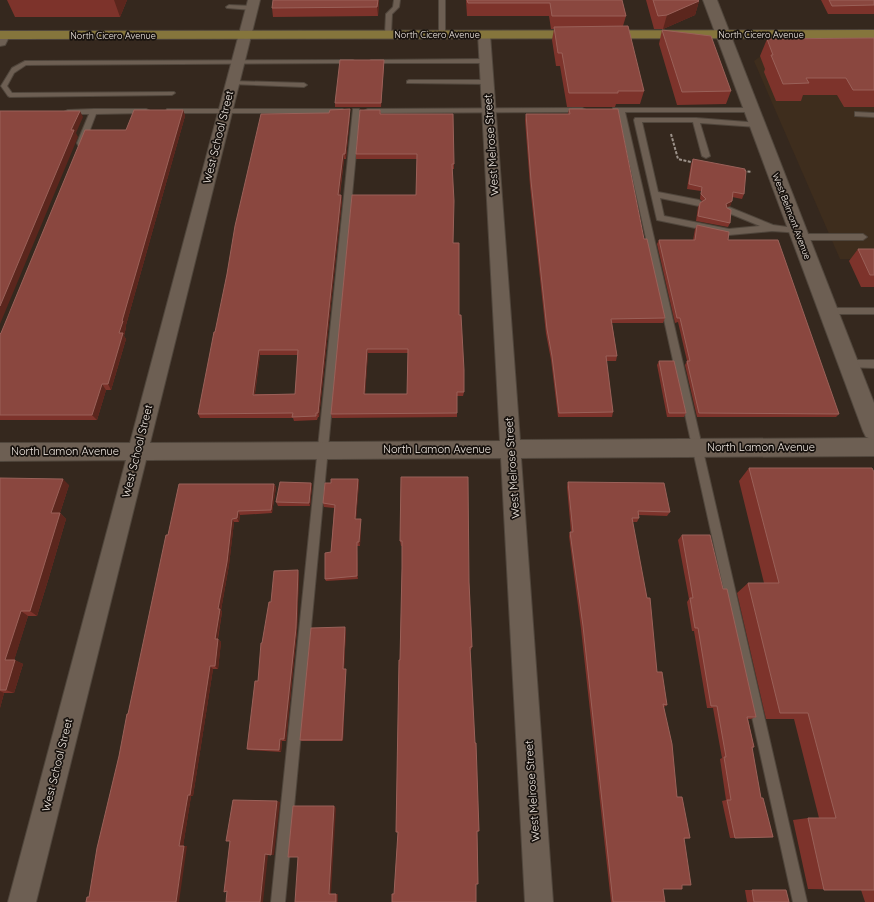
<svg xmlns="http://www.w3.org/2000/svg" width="874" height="902" viewBox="0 0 874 902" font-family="Quicksand,sans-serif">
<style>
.built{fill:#3e2d1d}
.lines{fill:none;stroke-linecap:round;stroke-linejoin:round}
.service-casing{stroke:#50463c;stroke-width:2}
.minor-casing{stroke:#50463c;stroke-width:2}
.secondary-casing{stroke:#50463c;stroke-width:2}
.primary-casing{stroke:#50463c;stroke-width:2}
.path{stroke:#9d938b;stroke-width:2;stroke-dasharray:3 1.5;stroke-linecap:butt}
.service{fill:#6d5f53;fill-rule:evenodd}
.minor{fill:#6d5f53;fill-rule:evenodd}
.secondary{fill:#6d5f53;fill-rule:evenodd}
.primary{fill:#85753c;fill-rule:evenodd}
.wall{fill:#7d332b;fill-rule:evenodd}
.shaded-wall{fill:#5b261d}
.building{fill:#8a473f;stroke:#9a6159;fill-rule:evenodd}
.labels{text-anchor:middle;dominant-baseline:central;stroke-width:3.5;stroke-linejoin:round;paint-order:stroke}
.far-street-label{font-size:9px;fill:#f4ece5;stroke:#18120e}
.street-label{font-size:11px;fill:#f4ece5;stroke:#18120e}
</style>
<rect width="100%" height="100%" fill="#35281e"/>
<path class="built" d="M765,53L874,54V259H840L754,61Z"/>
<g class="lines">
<defs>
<path id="service" d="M394,0H400L399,7L392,14L391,34L388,36L385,34L386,14L393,7Z
M439,0H445V34L442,36L439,34Z
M229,5L252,6L255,8L252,10L227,8L226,7Z
M353,60L356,62L355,63L26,65L14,73L7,86L12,93L174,92L175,93L172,95L10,97L8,96L1,86L12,68L25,61Z
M371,60L486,59L489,61L486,63H369L368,62Z
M409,80H487L490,82L487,84L407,83V81Z
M232,81L304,83L307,85L304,87L230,84V82Z
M582,108L586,110L585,112L368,113L364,111L368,109Z
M613,108H751L755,110L751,112H625L807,902H793L618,112H613Z
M94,109H146L150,111L146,113L96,114L85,143L81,145H78L77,143L89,114H68L64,112L68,110Z
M167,109H342L346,111L342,113H170L166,111Z
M353,109H359L360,111L285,902H271Z
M855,112L874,113V117L855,116Z
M635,118H696L760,123L761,125L757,127L700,123L710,156L706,158L702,156L693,122H642L658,192L699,200L703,203L699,206L660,198L664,216L729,229L760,226L726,212V208L729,207L773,225L801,229V233L772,231L729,235L657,220L634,120Z
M800,234H863L867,237L863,240H800L796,237Z
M828,308H874V314H828L824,311Z
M848,360H874V368L845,367L843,364L845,361Z"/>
<path id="minor" d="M248,0H260L150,443L500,441L478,34L479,31H489L490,34L520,440L874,438V456L521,458L553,902H525L501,458L146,460L36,902H8L126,460L0,461V443H130Z
M4,31L9,32L10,35L5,45L0,46V32Z"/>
<path id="secondary" d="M703,0H717L874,403V440L866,437L863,431Z"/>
<path id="primary" d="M874,30V38L0,39V31Z"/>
</defs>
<use href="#service" class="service-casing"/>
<use href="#minor" class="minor-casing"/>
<use href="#secondary" class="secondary-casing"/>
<use href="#primary" class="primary-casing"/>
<path class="path" d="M671,134L678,159L691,162
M743,171L752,172"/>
<use href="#service" class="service"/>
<use href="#minor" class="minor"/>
<use href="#secondary" class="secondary"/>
<use href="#primary" class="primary"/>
</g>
<path class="wall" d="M7,0H127L120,17H15Z
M379,0L378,16L273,17L272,8Z
M466,0H622L626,16L623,26L644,91L640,104H616L615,107H567L560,66H556L552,40L554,29H551L549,16H467Z
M646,0H698L699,1L695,15L663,29H654Z
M821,0H874V14H828Z
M662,30L731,91L726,104L677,105L659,44Z
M874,38V107H844L837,95H803L801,101H776L764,72L765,69L760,56L767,39Z
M384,60V64L381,107H335V103Z
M350,109V115L346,159H344L340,195H341L342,200L319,417H318L317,420L294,421L293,418H200L198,414L215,332L329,113ZM260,355H298L295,394H255Z
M569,109L644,239L665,318L663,323H612L617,356L616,361H606L613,412L612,417H558L551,360L546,334L530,186L525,120L526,114H568Z
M183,110L185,116L126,325V327L124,336L126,339L111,390H106L97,420H0V335L1,333L126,130Z
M380,110L381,114L454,164V169H452L453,243L459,315L464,392L463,396H457V417L332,418L331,414L416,195L417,159H356V154ZM368,353H408L407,394H365Z
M693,159L744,194L742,199L732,197V201L730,206L727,207L730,223L728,227L696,221L698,207L700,203L702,201L700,199L701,191L687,189L691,164Z
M697,225L728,240L839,414L836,417H697L685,365L687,361L678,322L675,323L657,244L659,240H693L695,229Z
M858,249H874V287H861L849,261Z
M659,361L686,413L684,417H667L657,365Z
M749,468L874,472V902H865L861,890L808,889L793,820L808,818H819L794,719H766L737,593L748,583H764L739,481Z
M401,477L469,582L472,647L471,650H470L479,831L477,832L478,884L393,894L394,893L398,832H396L402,568V546H401L400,541Z
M0,478L69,485L60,513L66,519L49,577L37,616H28L14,660L23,664L14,693H4L0,708Z
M358,479L359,482L356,519H361V522L360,546H357L358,579L326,581L325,579L331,552L334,508L324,507L323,503L331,483Z
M568,482L670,512L667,516L639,515V518L637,522H632L657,672L667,705L664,707L677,797L690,838L684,839L682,885L663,889L665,902H611L581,629L569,536L570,532H571L567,487Z
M311,483L312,486L310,506H278L276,502Z
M274,484L276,487L272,513L240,515L239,522H234L229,565L221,610L222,612L218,639L221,642L218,669H213L193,796H191L183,846H187L89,897L168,535Z
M682,535L723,589L756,717L751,719H748L754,747L752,748L761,798L773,837L730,838L722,801L726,800L720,759L722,758L713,708H707L694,631H692L687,602L689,599L678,540Z
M299,573L297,631L286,741H282L281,752L249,750L247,749L271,602Z
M346,630L344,669L346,671L343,741H302L300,740Z
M745,890H786L789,902H747Z"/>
<path class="shaded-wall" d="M114,0H127L120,17Z
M378,0H379L378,16L377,7Z
M699,1L695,15L663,29L667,15Z
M384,60V64L381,107V103Z
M350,109V115L346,159L345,154Z
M183,110L185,116L126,325V327L124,336L126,339L111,390L108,384L119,333L122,321Z
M80,111L83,117L76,133L78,137L0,324V306L71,130Z
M343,154L344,159L339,200L338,195Z
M341,195L342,200L319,417L318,413Z
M732,201L730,206L724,208L726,204Z
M367,349L368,353L365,398L364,394Z
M259,350L260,355L254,399L253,395Z
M102,384L106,390L97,420L92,415Z
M63,479L69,485L58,519L51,513Z
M358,479L359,482L356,522L355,519Z
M311,483L312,486L310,506L309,503Z
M274,484L276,487L272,513L271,510Z
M238,511L240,515L239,522L237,518Z
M60,513L66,519L49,577L37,616L30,611Z
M232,519L234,522L229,565L221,610L222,612L217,642L215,639L218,609Z
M361,519V522L360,546L359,542Z
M357,542V546L358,579L357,576Z
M298,570L299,573L297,631L286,741L284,739Z
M21,611L28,616L13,664L5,660Z
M345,627L346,630L344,671L343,669Z
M218,639L221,642L218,669L215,666Z
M15,660L23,664L14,693L6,690Z
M210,666L213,669L193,796L190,795Z
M346,669V671L343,741L342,740Z
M0,691L4,693L0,708Z
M280,739L282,741L281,752L279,750Z
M188,795L191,796L183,847L179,846Z
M277,801L280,802L274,855H271Z
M334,806L336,808L331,894H329Z
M184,846H187L179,902H176Z
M265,854L268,855L263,902H260Z
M336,894H338V902H336Z"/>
<path class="building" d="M273,0H378L377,7L272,8Z
M467,0H622L626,16H552L550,3H468Z
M653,0H698L699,1L667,15L658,16Z
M829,0H874V5L832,6Z
M628,26L644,91H618V93H569L562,53H558L554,27Z
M662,30L711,36L731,91L682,92Z
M874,38V90H853L846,78H806L809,83L783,84L771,55H773L767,39Z
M340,60H384L381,103H335Z
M350,109L345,154H343L338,195H341L318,413H316V416L292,417L293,413L198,414L214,332H215L227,274L235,226L261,114L329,113L330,110ZM259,350H298L295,394L253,395Z
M569,109H618L644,239H647L665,318L611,319L617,356H606L613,412L559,413L552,356L547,329L531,181L526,114H570Z
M134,110H183L122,321H123L119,333H123L108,384H102L92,415H0V334L1,333L85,130H126Z
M360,110H380V114H453L454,164H452L454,201L453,243H459V315H461L464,370V392H457V413L331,414L352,195H416L417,154H356ZM367,349H408L407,394H364Z
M0,111H80L71,130H74L0,306Z
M693,159L745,169V171H746L744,194L733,192L732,201L726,204L727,208L731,210L730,223L698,216L700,203L706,199L701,194L702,187L689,184Z
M697,225L729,232L728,240H778L839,414L699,413L687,361H690L680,318H677L659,240H695Z
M858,249H874V275H870Z
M659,361H674L686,413H669Z
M749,468H872L874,472V890H824L808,818H836L808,713H780L748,583H779Z
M401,477H468L469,582L472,647H470L475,743H476L479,831H477L478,884H476V902H392V894H394L398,832H396L399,660H400L402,568V541H400Z
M0,478L63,479L51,513H60L42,572L30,611H21L5,660H15L6,690H0Z
M331,479H358L355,519H361L359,542H357V576L325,579V553L331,552L335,505L323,503L325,483H331Z
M280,482L311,483L309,503L276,502Z
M568,482L664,483L670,512L638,511L639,518H632L647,598H650L657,672H662L667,705L663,704L672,744L677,797H682L690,838H684L691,885H682V889H663L665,902H613L583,626L570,532H573Z
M179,484H274L271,510L238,511L237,518L232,519L227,562L218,609H220L215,639H218L215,666H210L190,795H188L179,846H184L176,902H86L87,897H89L97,848L119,756L127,714H128L166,535H168Z
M682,535H710L723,589H727L756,717H747L754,747H752L761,798H763L773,837L735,838L727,800H731L724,757H726L717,706H711L698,628H695L690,598H693Z
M298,570L296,628L284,739H280L279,750L247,749L255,681H258L261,643H262L269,602H271L274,571Z
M345,627L343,669H346L342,740H300L311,628Z
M233,800L277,801L271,855L265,854L260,902H226L227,891L224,892L230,841H226Z
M293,806H334L329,894H336V902H295L298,857H288Z
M752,890H786L789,902H754Z"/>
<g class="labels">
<g class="far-street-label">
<text x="437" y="34">North Cicero Avenue</text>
<text x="761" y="34">North Cicero Avenue</text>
<text x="113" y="35">North Cicero Avenue</text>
<text transform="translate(792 216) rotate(69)">West Belmont Avenue</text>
</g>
<g class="street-label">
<text transform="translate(218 137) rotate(-76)">West School Street</text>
<text transform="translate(491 145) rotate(-94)">West Melrose Street</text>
<text x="761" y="447">North Lamon Avenue</text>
<text x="437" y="449">North Lamon Avenue</text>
<text x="65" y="451">North Lamon Avenue</text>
<text transform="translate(137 451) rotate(-76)">West School Street</text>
<text transform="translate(512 468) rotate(-94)">West Melrose Street</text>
<text transform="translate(57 765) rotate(-76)">West School Street</text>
<text transform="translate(532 791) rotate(-94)">West Melrose Street</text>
</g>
</g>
</svg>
